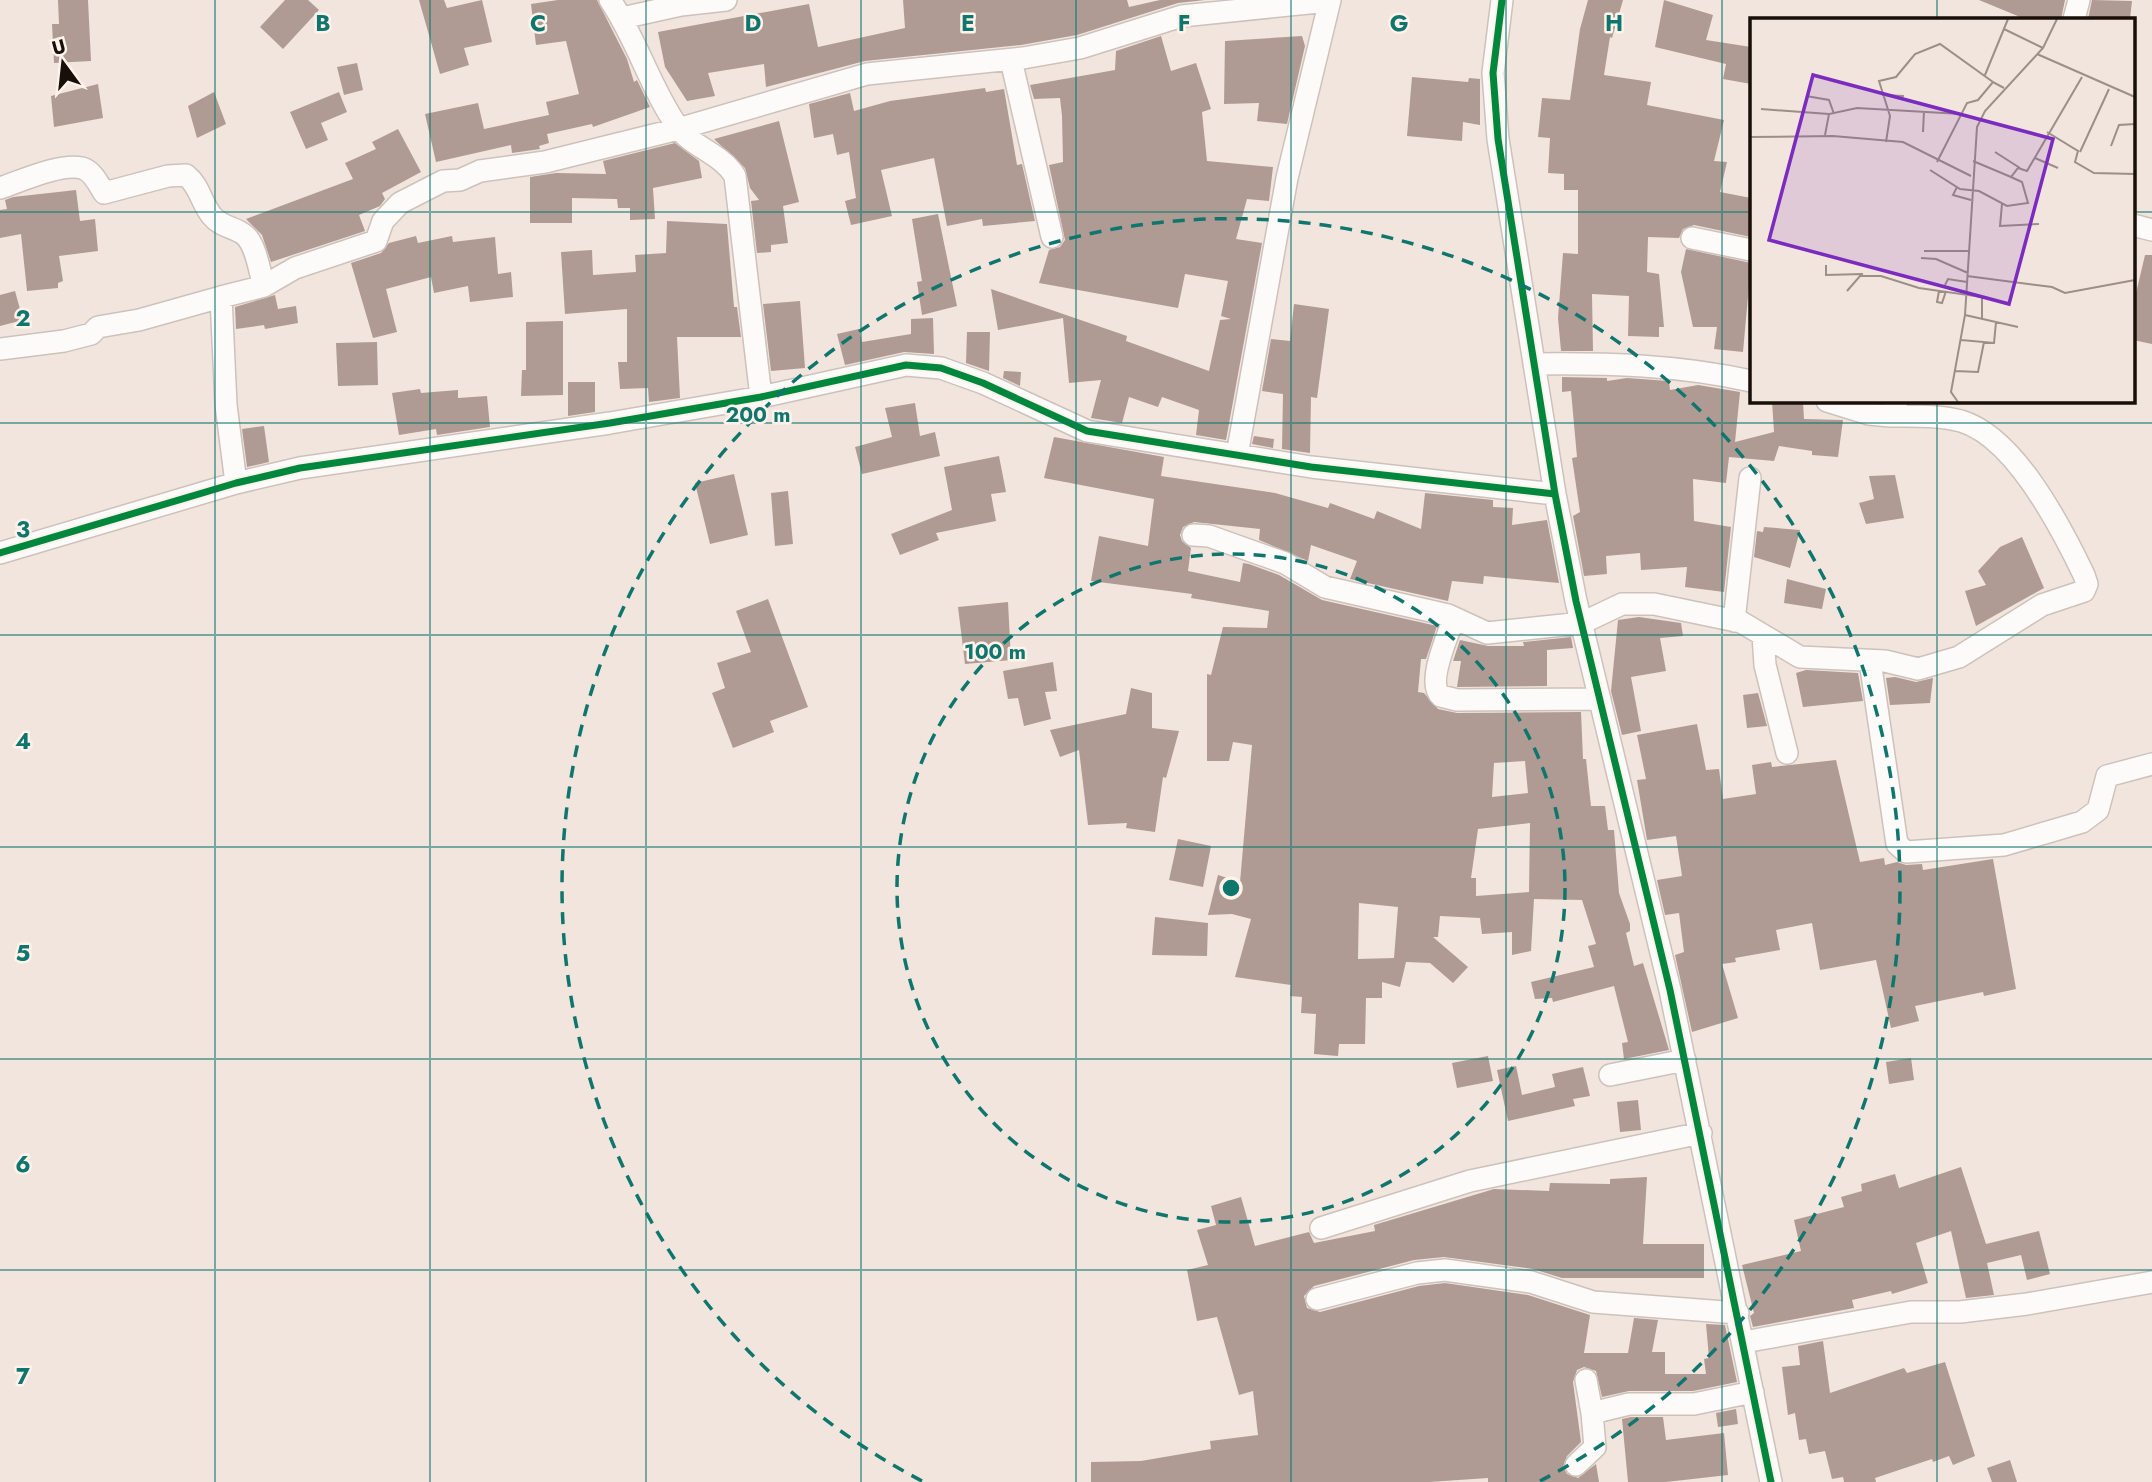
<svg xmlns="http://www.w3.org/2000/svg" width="2152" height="1482" viewBox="0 0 2152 1482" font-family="Jost,sans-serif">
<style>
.building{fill:#af9b93;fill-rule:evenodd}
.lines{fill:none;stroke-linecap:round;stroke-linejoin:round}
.street-casing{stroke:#cdc2bb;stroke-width:24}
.street{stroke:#fdfbfa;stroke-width:21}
.cycleway-casing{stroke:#fff2eb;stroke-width:11}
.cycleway{stroke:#00873e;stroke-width:7}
.grid{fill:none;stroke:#0f766e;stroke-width:2;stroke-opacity:0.55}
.ring{fill:none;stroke:#0f766e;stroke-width:3.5;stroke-dasharray:12 9}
.inset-road{fill:none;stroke:#9b8f88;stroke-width:2}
.view{fill:#7b2cbf;fill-opacity:0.15;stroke:#7b2cbf;stroke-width:3.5}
.inset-edge{fill:none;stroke:#190f09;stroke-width:3.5}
.grid-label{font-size:23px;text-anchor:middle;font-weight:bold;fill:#0f766e;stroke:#fff2eb;stroke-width:5;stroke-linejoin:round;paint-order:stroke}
.centre{fill:#0f766e;stroke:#fff2eb;stroke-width:3.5}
.ring-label{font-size:21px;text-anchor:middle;font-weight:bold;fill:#0f766e;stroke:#fff2eb;stroke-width:5;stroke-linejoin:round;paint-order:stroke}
</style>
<rect width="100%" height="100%" fill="#f2e5dd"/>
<path class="building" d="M58,0H88L91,61L54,63L52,24H59Z
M285,0H308L319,10L283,49L260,27Z
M419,0H444L447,8L482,0L492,42L464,48L469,65L440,74Z
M558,0H597L627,59L634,82L637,80L650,107L593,127L592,124L547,134L549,143L539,146L540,149L512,153L511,145L436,162L425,114L478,103L484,129L549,115L546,102L579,94L566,41L536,45L531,4Z
M903,0H1127L1129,7L1160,0H1205L1178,3L1077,35L1021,45L865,61L766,87L764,64L708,73L715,96L687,101L665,67L658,32L809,4L818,47L905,28Z
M1588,0H1623L1612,38L1610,37L1604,75L1651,82L1647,105L1724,120L1714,161L1727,162L1720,192L1751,198V237L1694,225L1683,229L1679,238L1648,237L1647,272L1659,274L1664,327H1659V337L1628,336L1629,296L1592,294L1593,351H1561L1558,318L1563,253L1578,254V190H1564V174L1548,173L1550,138L1538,137L1542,98L1570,100L1580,29Z
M1664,0L1713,15L1706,40L1751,47V84L1723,79L1726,64L1655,47Z
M1979,0H2065L2061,19H2025Z
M2092,0L2132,1L2130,19H2088Z
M1161,36L1171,71L1196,63L1211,109L1202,112L1207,161L1273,167L1269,201L1247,199L1236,239L1262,243L1226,440L1196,435L1199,410L1162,397L1158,407L1129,397L1122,423L1091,418L1101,380L1069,383L1063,318L998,330L991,289L1127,336L1126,341L1209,371L1220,320L1231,319L1221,316L1228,281L1185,274L1178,308L1039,283L1049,250L1060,247L1065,240L1049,165L1063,162L1062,116L1060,98L1034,99L1030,85L1115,70L1116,51Z
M1302,36L1305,46L1287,124L1257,121L1259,103L1224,104L1225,41Z
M357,63L363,90L344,95L337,67Z
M1412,77L1468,82L1469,78L1480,79V125L1463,122L1462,141L1407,136Z
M98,84L103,118L54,127L51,96Z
M985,88L986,92L1004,89L1017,165L1022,164L1035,221L983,226L982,219L947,226L934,158L881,170L892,216L851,225L845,201L856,198L849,152L837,155L833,134L814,138L809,104L850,93L854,111L890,101Z
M214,92L226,124L197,138L188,106Z
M339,92L347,112L321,123L328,140L306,149L290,112Z
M779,121L799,202L783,206L788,243L771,245V252L757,253L751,201L759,200L750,188L745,168L714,139Z
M398,129L421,172L382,193L385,199L380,206L359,215L365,231L271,262L262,235L246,219L353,179L345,163L376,149L372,142Z
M675,143L699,161L702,178L653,188L655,219L630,220V208H618L617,199L572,198V223H530V177L556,173L606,174L603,161Z
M76,190L80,221L95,219L98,251L59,256L63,281L58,283V288L27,291L21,234L0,238V210L7,209L5,200L13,197Z
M938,214L957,306L922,315L917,282L922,281L912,219Z
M667,221L727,224L734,307H737L741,337H677L680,398L649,402L648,388L620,389L618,362H627V309L565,314L561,252L592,250L593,275L636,272L635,255L666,253Z
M416,236L418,243L452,236L453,242L495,237L498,274L511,272L513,297L470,302L468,286L434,293L431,277L386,289L397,332L373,338L351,263L381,253L389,243Z
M1686,249L1751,263L1743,352L1714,349L1717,327H1693L1681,272Z
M2145,255H2152V344L2133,340V306Z
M15,291L23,320L0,326V295Z
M275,295L278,309L296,306L298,323L265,329L264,325L236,329L235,307Z
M800,301L805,368L771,371L763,304Z
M1294,304L1329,309L1317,398L1311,397L1310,453L1282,449L1283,394L1262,391L1271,339L1290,341Z
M933,318L934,354L904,352L845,365L837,334L859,329L862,342L911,334V319Z
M563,321V395L521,396L522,370H526V322Z
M967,332H990L989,371L966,363Z
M377,342L378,385L338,386L336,343Z
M1004,371L1021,372L1020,386L1003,378Z
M1562,377L1607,378V381L1627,378L1669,381L1670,390L1698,385L1740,392L1735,442L1774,432L1772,401L1803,402L1804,419L1843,420L1838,457L1812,455V451L1779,446L1774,461L1729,457L1726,483L1693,479L1694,521L1731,527L1724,592L1685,587L1687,567L1641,570L1640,553L1606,556L1607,574L1584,576L1573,516L1580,512L1572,458L1577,457L1571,391L1562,392Z
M568,382H595V412L568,416Z
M420,389L421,393L458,390V398L487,396L490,427L437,435L436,429L399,435L392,393Z
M915,403L920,436L935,432L940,456L862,474L855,447L892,437L885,408Z
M264,426L269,462L247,467L242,429Z
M1254,436L1274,439L1273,448L1252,444Z
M1054,437L1164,457L1161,476L1275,493L1328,508L1330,503L1374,519L1377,511L1421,529L1425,493L1493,500V507L1513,508L1512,525L1547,520L1559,583L1484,576L1483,584L1452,581L1448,601L1350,579L1357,561L1311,545L1308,561L1259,540L1260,529L1194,522L1183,527L1180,535L1182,541L1191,548L1188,571L1240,582L1243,563L1249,564L1279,575L1322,600L1437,626L1426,659H1421L1418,692L1424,693L1438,709L1457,713L1581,712L1583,759H1586L1591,806H1605L1608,830H1614L1619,893L1630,924V931L1626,933L1634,966L1643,963L1669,1050L1624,1059L1622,1043L1628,1042L1614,986L1553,1002L1552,998L1535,999L1531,982L1594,967L1588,946L1596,944L1582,900L1534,899L1531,951L1512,955V932L1482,934L1480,918L1440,916L1438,937H1433L1468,967L1453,983L1430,963L1406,962L1400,987L1382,982V998H1366L1365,1044H1339L1338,1056L1314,1054L1316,1014L1301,1013L1302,997L1290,996L1291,985L1235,977L1251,919L1232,914L1208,915L1218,875L1240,882L1252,745L1233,742L1229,761H1207V674L1211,675L1223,627L1267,628L1269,611L1191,598L1192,594L1091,581L1099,536L1148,546L1154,499L1044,478ZM1525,761L1528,793L1492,797L1494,763ZM1530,823L1529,892L1476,896V878H1471L1478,829ZM1359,903L1398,907L1394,958L1358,959Z
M999,456L1006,492L991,494L996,521L936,533L939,540L900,555L891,534L952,510L944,467Z
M734,474L748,535L710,544L695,483Z
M1895,475L1904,518L1866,524L1859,503L1874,499L1869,476Z
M788,491L793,544L775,546L771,493Z
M1764,527L1800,530L1790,568L1754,557L1757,531L1763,532Z
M2022,537L2044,588L1976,626L1965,591L1986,585L1978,571L2000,547Z
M1787,579L1826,589L1822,609L1784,603Z
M768,599L808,707L770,721L774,732L733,748L712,693L725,688L717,663L751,652L736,611Z
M1008,602L1011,660L965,664L958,607Z
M1639,617L1681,623L1683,636L1660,638L1666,671L1631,677L1641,731L1622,735L1611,691L1618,620Z
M1571,637L1573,648L1547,650V686L1457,687L1461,661H1453L1460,640L1488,646H1524L1523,642Z
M1053,662L1057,691L1045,692L1051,719L1024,726L1018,698L1008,699L1003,671Z
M1806,670L1858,673L1863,701L1803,707L1796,673Z
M1895,677L1916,682L1933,678L1930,703L1890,705L1886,678Z
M1131,688L1152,693V728L1179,731L1166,778L1163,777L1155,832L1126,828L1127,823L1088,825L1079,750L1060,757L1050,730L1126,714Z
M1758,693L1767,726L1747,728L1743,695Z
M1697,724L1706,770L1719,769L1723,799L1756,794L1752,765L1771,762L1772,767L1836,760L1860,862L1884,858L1885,865L1897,862L1906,865L1922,864L1923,870L1993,859L2016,989L1984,996L1983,992L1915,1006L1919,1021L1891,1028L1876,960L1820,970L1812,923L1776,930L1780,950L1735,958L1736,962L1722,964L1738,1018L1692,1032L1675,955L1684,952L1679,913L1665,915L1657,880L1682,876L1676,836L1647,840L1637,780L1646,779L1637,735Z
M1178,839L1211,846L1203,887L1169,880Z
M1155,917L1208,923L1207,956L1152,955Z
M1488,1056L1493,1081L1457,1088L1452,1063Z
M1911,1058L1914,1080L1889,1084L1886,1062Z
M1516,1066L1522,1095L1555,1087L1552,1074L1583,1067L1590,1096L1573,1099L1575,1106L1508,1121L1497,1070Z
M1638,1100L1641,1130L1620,1132L1617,1102Z
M1961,1167L1986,1244L2039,1231L2050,1274L2027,1280L2021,1255L1987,1263L1994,1295L1966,1298L1951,1231L1916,1243L1928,1283L1892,1294L1891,1291L1852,1300L1854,1308L1753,1327L1750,1316L1754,1313L1742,1265L1801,1251L1794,1220L1844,1207L1841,1197L1862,1191L1861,1184L1895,1174L1899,1188Z
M1647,1177L1643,1244H1704V1278H1562L1533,1269L1444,1257L1414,1260L1314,1286L1304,1296L1307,1308L1320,1312L1419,1286L1445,1283L1528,1295L1590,1315L1584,1353H1628L1634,1318L1658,1320L1652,1352H1665V1374H1706L1704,1359L1709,1358L1706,1324L1725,1325L1737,1382L1693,1391H1629L1602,1397L1596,1371L1584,1367L1577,1370L1573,1382L1581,1442L1567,1456L1563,1467L1567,1474L1578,1478L1596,1464L1599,1482H1488V1478L1429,1482H1091V1462L1141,1461L1211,1449L1210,1441L1258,1435L1253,1391L1239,1395L1217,1317L1197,1321L1187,1270L1208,1265L1197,1230L1216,1225L1211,1206L1241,1197L1255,1246L1309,1232L1314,1243L1375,1231L1374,1225L1494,1189L1549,1191L1550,1183L1610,1184V1179Z
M1823,1341L1830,1393L1904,1368L1907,1373L1945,1362L1975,1456L1953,1465L1949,1456L1933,1462L1932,1459L1875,1478L1876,1482H1844L1843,1477L1832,1479L1825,1451L1809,1454L1806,1439L1799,1440L1795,1413L1788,1415L1782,1367L1800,1365L1798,1346Z
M1736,1409L1738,1424L1718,1427L1716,1413Z
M1631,1417H1663L1666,1440L1724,1433L1728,1475L1666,1482H1628L1622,1419Z
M2010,1460L2017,1482H1992L1987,1468Z"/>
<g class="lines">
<defs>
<path id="street" d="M610,0C637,40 650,87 677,126C691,147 721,153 735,176L761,397
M1502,0L1493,73L1498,139L1555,494L1576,601L1670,990L1771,1482
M622,18L681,5L726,0
M2074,19L2079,0
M1011,60L1052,237
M0,188C21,181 60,163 82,168C93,171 99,185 104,193L168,176L186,175C200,186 201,203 212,216C219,225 231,227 240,232C256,239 259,271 264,286
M2133,225L2152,230
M1692,238L1751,250
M0,349L64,341L91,334L98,327L139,320L221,297
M1534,364C1608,363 1679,365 1751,381
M1827,401L1869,414L1890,416L1897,401
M1237,455L1287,178L1330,0
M236,483L226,405L221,297L264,286L295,268L376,241L383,221L400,203L443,181L460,180L480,171L545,162L678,129L867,74L1023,58L1080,48L1182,16L1329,1
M1193,535L1209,536L1285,563L1325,587L1448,615L1487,633L1582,623L1622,604H1654L1741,622L1800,657L1885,661L1918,669L1959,657L2042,605L2084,591L2087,584L2084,575C2061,527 2015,437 1961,421C1938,415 1913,416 1890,416
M0,553L236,483L300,468L610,423L761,397L906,365L941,368L983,383L1087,431L1311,467L1555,494
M1454,618C1448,635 1426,683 1441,696L1457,700L1600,699
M1734,621L1750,478
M1763,635L1765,665L1787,753
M1870,661L1897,844L1906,852L2004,845L2082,822L2098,810L2107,776L2152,764
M1610,1075L1685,1060
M1321,1228L1470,1181L1701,1133
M1317,1299L1417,1273L1445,1270L1531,1282L1593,1302L1738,1313
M1744,1342L1911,1312H1960L2027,1304L2152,1282
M1586,1380L1592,1413
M1576,1465L1595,1447L1592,1413L1629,1404H1694L1753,1392"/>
</defs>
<use href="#street" class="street-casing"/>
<use href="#street" class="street"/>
<defs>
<path id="cycleway" d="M1502,0L1493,73L1498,139L1555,494L1576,601L1670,990L1771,1482
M0,553L236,483L300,468L610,423L761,397L906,365L941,368L983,383L1087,431L1311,467L1555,494"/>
</defs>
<use href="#cycleway" class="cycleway-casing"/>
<use href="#cycleway" class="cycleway"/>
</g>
<path class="grid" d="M215,0V1482M430,0V1482M646,0V1482M861,0V1482M1076,0V1482M1291,0V1482M1506,0V1482M1722,0V1482M1937,0V19M0,212H1751M2133,212H2152M1937,401V1482M0,423H2152M0,635H2152M0,847H2152M0,1059H2152M0,1270H2152"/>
<g class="ring">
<circle cx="1231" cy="888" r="334"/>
<path d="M922 1481A669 669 0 1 1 1540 1481"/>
</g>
<g transform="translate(1750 18)">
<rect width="385" height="385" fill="#f2e5dd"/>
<path class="inset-road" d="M254,11L293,30M287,36L385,79M235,57L258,1M132,77L154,78M56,78L79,82L84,96M11,91L79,96M173,114L174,93M297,114L328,133L325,144L344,155L385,156M75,117L79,96L107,90L211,96M0,119L83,118L153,124L221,158M136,124L140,98L129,63L146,59L165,36L190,26L243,64M361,128L369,107L385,106M245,134L270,150M330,134L359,71M285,140L308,150M223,143L261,159L268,150L277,153L332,59M187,144L217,85L228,82L243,64L254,70M180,152L210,171L229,173L257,188L278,185L272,164L261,159M207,169L203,177L221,182M252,186L250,208L289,206M174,233H219M171,240L186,241L218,255M76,247V257L113,256M217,258L302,269L315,275L385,262M195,267L198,261L217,264M97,273L110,258H131L169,270L232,279V300M189,273L187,284L192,285L196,273M215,297L268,309M211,322L244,325L246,304M205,353L228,354L234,324M208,384L201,374L215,297L227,109L235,93L293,30L307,1"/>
<path class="view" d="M63,57L303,121L259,286L19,222Z"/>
<rect width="385" height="385" class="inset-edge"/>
</g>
<g class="grid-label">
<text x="323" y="31">B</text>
<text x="538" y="31">C</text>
<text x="753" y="31">D</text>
<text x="968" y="31">E</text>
<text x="1184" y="31">F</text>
<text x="1399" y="31">G</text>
<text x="1614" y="31">H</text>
<text x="23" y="326">2</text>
<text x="23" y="537">3</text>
<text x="23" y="749">4</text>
<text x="23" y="961">5</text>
<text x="23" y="1172">6</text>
<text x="23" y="1384">7</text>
</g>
<circle cx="1231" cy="888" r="10" class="centre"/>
<g class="ring-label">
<text x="758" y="422">200 m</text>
<text x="995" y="659">100 m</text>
</g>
<g transform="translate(63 63) rotate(345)" stroke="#fff2eb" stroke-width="5" paint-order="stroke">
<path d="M0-5L12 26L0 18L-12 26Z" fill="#190f09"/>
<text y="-10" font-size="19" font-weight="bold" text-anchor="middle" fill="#190f09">U</text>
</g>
</svg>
